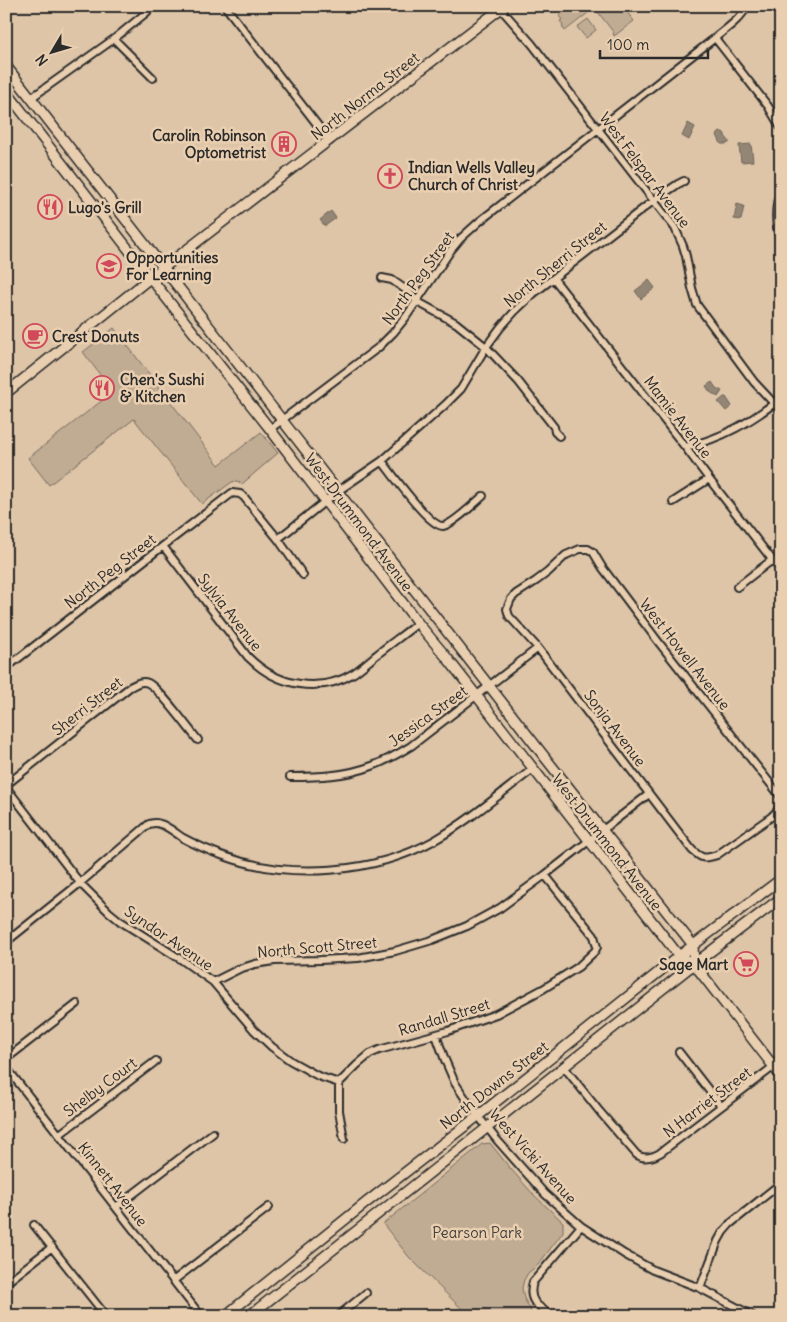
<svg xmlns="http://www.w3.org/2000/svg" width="787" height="1322" viewBox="0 0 787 1322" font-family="Delius,sans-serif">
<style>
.green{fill:#c0ab93;stroke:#766b5f}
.water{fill:#948675;stroke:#6a6257}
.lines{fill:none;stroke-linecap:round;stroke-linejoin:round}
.street-casing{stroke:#2b2b2b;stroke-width:10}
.secondary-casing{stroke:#2b2b2b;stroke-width:12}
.street{stroke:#e9cfb0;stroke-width:6}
.secondary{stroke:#e9cfb0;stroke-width:9}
.labels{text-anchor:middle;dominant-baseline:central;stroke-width:5;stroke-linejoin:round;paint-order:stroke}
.street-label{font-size:15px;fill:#2b2b2b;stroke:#e9cfb0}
.poi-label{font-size:15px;font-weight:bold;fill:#2b2b2b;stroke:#e9cfb0;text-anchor:start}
.park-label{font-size:15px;fill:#413e3b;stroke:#e9cfb0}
</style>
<rect width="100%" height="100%" fill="#dec5a8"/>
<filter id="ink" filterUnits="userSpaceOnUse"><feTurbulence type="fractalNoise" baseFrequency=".02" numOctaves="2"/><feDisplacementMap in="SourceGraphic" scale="10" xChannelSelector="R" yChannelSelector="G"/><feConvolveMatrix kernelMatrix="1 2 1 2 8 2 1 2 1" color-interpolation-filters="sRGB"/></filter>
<g filter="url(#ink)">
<path class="green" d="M571,6H583L588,13L565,31L562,26L563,25L560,21L562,20L559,16Z
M603,6H622L634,21L614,36L613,34L614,33L597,11Z
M588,19L596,30L586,38L577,27Z
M114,328L219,465L261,432L278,453L242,484L237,481L232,482L202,504L134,419L49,485L28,458L113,392L83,352Z
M490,1143L510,1168L534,1195L563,1222V1232L538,1265L528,1273L524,1280L522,1288L524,1298L531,1311L528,1316H469L409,1257L383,1224L482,1144Z"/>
<path class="water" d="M688,123L695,127L689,140L682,136Z
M720,132H723L725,134V136L729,141V143L726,144H721L717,135Z
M751,144L753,161L741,162L739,145Z
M737,204L744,206L741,220L734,219Z
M331,211L336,218L325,226L320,220Z
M649,280L655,288L641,299L635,291Z
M712,382L716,388L722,391L718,397L710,392L706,386Z
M724,397H726L732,406L726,411L718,402Z"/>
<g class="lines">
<defs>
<path id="street" d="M225,6L330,141
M501,9L532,44L675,228L683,246L686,256L692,288L697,305L754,382L781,411
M715,38L768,106L781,128
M114,39L153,78
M31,98L114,39L147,12L150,6
M781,190C774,208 775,226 781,244
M382,278L392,280L409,292L416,301L456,323L486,347L518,381L554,427L555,432L559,436
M554,279L685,447L709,479L781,571
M270,429L379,347L393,333L406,317L451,250L460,239L480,221L715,38C726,29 741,19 747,6
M685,447C722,439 752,421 781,398
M382,461C391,472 429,527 443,526C452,525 475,503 483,496
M673,502L709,479
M278,539L338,491L382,461L445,405L461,389L486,347L500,328L516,310L533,294L653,201L678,184L684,181
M163,546L248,657C276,685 318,695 354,673C361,668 368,662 375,656C389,645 404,634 418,623
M737,587L772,560
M6,668L163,546L232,493L240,494L244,497L278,539L303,575
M290,777C318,777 346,776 372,766C386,761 398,754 411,746L538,648
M6,785L130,687C136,684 141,680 148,683C160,689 188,728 198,740
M6,787L80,883L109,912L120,921L182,960L213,982L254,1030L272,1047L291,1061L318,1076L339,1083
M781,797L660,644L602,567L593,552L588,549H580L566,555L548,572L536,581L516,594L511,599L507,609L509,616L538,648L692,850C702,859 704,859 717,855L771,817L778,810L781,801
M6,942L80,883L149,824C153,823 156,822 160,824C166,825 177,834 183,838C196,845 210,851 224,856C289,880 374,874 435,840C470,820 501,793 533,769
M213,982L239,969L255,964L274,961L320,960L358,958L395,951L432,940L467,926L500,908L545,875L649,794
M436,1035L445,1060L455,1083L471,1107L497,1140L545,1194L581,1226L624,1254L653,1270L700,1288L753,1316
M679,1052L721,1106
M6,1059L77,1004
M6,1067L201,1316
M564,1067L600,1112L637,1155C645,1160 653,1157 660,1153L773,1067L781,1056
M60,1134L156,1061
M344,1139L339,1111V1083L357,1065L370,1054L379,1050L448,1031L496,1014L543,989L578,967L595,951L597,947L594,936L545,875
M116,1207L213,1133
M34,1225L106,1316
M173,1281L269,1207
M6,1283L52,1247
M700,1288L718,1241L723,1232L730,1224L780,1184
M338,1316L366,1293
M553,1316C538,1307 527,1301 533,1282L581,1226"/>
<path id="secondary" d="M6,66L547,760L693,945L694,964
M6,91L160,290L270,429L418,623L448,659L679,956L694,964L781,1076
M6,393L150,278L504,6
M225,1316L367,1202L478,1116L679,956L781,879
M249,1316L694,964L781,898"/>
</defs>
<use href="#street" class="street-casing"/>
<use href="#secondary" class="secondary-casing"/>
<use href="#street" class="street"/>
<use href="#secondary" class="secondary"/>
</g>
</g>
<defs>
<symbol id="building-ring" viewBox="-11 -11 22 22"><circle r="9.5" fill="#e9cfb0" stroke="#d1495b" stroke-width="1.5"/><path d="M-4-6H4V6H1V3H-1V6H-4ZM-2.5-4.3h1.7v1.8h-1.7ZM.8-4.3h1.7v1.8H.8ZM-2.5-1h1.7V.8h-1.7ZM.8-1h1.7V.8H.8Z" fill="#d1495b"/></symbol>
<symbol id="church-ring" viewBox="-11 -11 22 22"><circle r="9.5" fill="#e9cfb0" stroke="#d1495b" stroke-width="1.5"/><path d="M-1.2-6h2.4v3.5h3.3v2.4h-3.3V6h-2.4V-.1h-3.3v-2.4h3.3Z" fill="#d1495b"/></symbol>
<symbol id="restaurant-ring" viewBox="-11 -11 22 22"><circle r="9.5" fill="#e9cfb0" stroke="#d1495b" stroke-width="1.5"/><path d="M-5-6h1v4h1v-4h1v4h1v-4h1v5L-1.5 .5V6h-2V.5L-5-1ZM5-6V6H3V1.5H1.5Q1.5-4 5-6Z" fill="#d1495b"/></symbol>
<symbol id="school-ring" viewBox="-11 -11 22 22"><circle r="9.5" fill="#e9cfb0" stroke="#d1495b" stroke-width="1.5"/><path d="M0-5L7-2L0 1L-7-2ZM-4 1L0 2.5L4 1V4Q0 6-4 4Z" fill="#d1495b"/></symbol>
<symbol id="cafe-ring" viewBox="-11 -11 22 22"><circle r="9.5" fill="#e9cfb0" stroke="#d1495b" stroke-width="1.5"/><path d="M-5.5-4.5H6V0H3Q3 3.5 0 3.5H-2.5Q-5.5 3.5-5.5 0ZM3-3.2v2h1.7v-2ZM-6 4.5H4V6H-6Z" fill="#d1495b"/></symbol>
<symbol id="supermarket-ring" viewBox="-11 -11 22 22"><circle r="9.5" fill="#e9cfb0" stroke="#d1495b" stroke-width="1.5"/><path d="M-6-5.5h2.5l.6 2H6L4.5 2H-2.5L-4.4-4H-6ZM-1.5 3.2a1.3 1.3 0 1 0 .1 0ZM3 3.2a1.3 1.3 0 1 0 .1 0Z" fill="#d1495b"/></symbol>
</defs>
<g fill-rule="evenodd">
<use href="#building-ring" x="270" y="130" width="28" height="28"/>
<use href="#church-ring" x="376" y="162" width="28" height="28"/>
<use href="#restaurant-ring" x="36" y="193" width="28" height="28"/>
<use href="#school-ring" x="95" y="252" width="28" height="28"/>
<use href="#cafe-ring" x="21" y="322" width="28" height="28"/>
<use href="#restaurant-ring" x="88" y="374" width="28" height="28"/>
<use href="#supermarket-ring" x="732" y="950" width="28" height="28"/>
</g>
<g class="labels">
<g class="street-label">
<text transform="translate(365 96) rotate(-38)">North Norma Street</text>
<text transform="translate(645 170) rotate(53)">West Felspar Avenue</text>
<text transform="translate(555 264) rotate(-39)">North Sherri Street</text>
<text transform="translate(418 278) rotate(-54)">North Peg Street</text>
<text transform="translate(678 417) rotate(52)">Mamie Avenue</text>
<text transform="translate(359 522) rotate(53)">West Drummond Avenue</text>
<text transform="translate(110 571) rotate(-38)">North Peg Street</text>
<text transform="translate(230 612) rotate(52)">Sylvia Avenue</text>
<text transform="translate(685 654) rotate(52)">West Howell Avenue</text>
<text transform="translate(87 706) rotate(-38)">Sherri Street</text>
<text transform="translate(428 716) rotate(-36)">Jessica Street</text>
<text transform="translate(615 728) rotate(53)">Sonja Avenue</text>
<text transform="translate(607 842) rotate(52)">West Drummond Avenue</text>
<text transform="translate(169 938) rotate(34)">Syndor Avenue</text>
<text transform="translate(317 947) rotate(-5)">North Scott Street</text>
<text transform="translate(444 1017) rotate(-17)">Randall Street</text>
<text transform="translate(494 1085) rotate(-38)">North Downs Street</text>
<text transform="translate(100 1087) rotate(-37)">Shelby Court</text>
<text transform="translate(707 1102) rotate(-37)">N Harriet Street</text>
<text transform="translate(533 1156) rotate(48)">West Vicki Avenue</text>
<text transform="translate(113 1184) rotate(52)">Kinnett Avenue</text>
</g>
<g class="poi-label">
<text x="266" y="135" text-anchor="end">Carolin Robinson<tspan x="266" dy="17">Optometrist</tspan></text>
<text x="408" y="167">Indian Wells Valley<tspan x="408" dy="17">Church of Christ</tspan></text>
<text x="68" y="207">Lugo's Grill</text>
<text x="126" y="257">Opportunities<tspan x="126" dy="17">For Learning</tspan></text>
<text x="52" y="336">Crest Donuts</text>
<text x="120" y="379">Chen's Sushi<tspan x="120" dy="17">&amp; Kitchen</tspan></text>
<text x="728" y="964" text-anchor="end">Sage Mart</text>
</g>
<g class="park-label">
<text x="477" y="1232">Pearson Park</text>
</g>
</g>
<rect width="787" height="1322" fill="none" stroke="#e9cfb0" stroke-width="25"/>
<rect x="12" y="12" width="762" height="1297" fill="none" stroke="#2b2b2b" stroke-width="2" filter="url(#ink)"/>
<g transform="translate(52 52) rotate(232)" stroke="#e9cfb0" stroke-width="4" paint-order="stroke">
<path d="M0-4L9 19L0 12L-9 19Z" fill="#2b2b2b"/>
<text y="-8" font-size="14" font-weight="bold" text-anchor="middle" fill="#2b2b2b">N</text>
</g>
<path d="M600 50v8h108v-8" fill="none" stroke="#2b2b2b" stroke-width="2.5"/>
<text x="607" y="50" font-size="15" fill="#2b2b2b" stroke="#e9cfb0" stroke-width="4" paint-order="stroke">100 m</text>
</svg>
